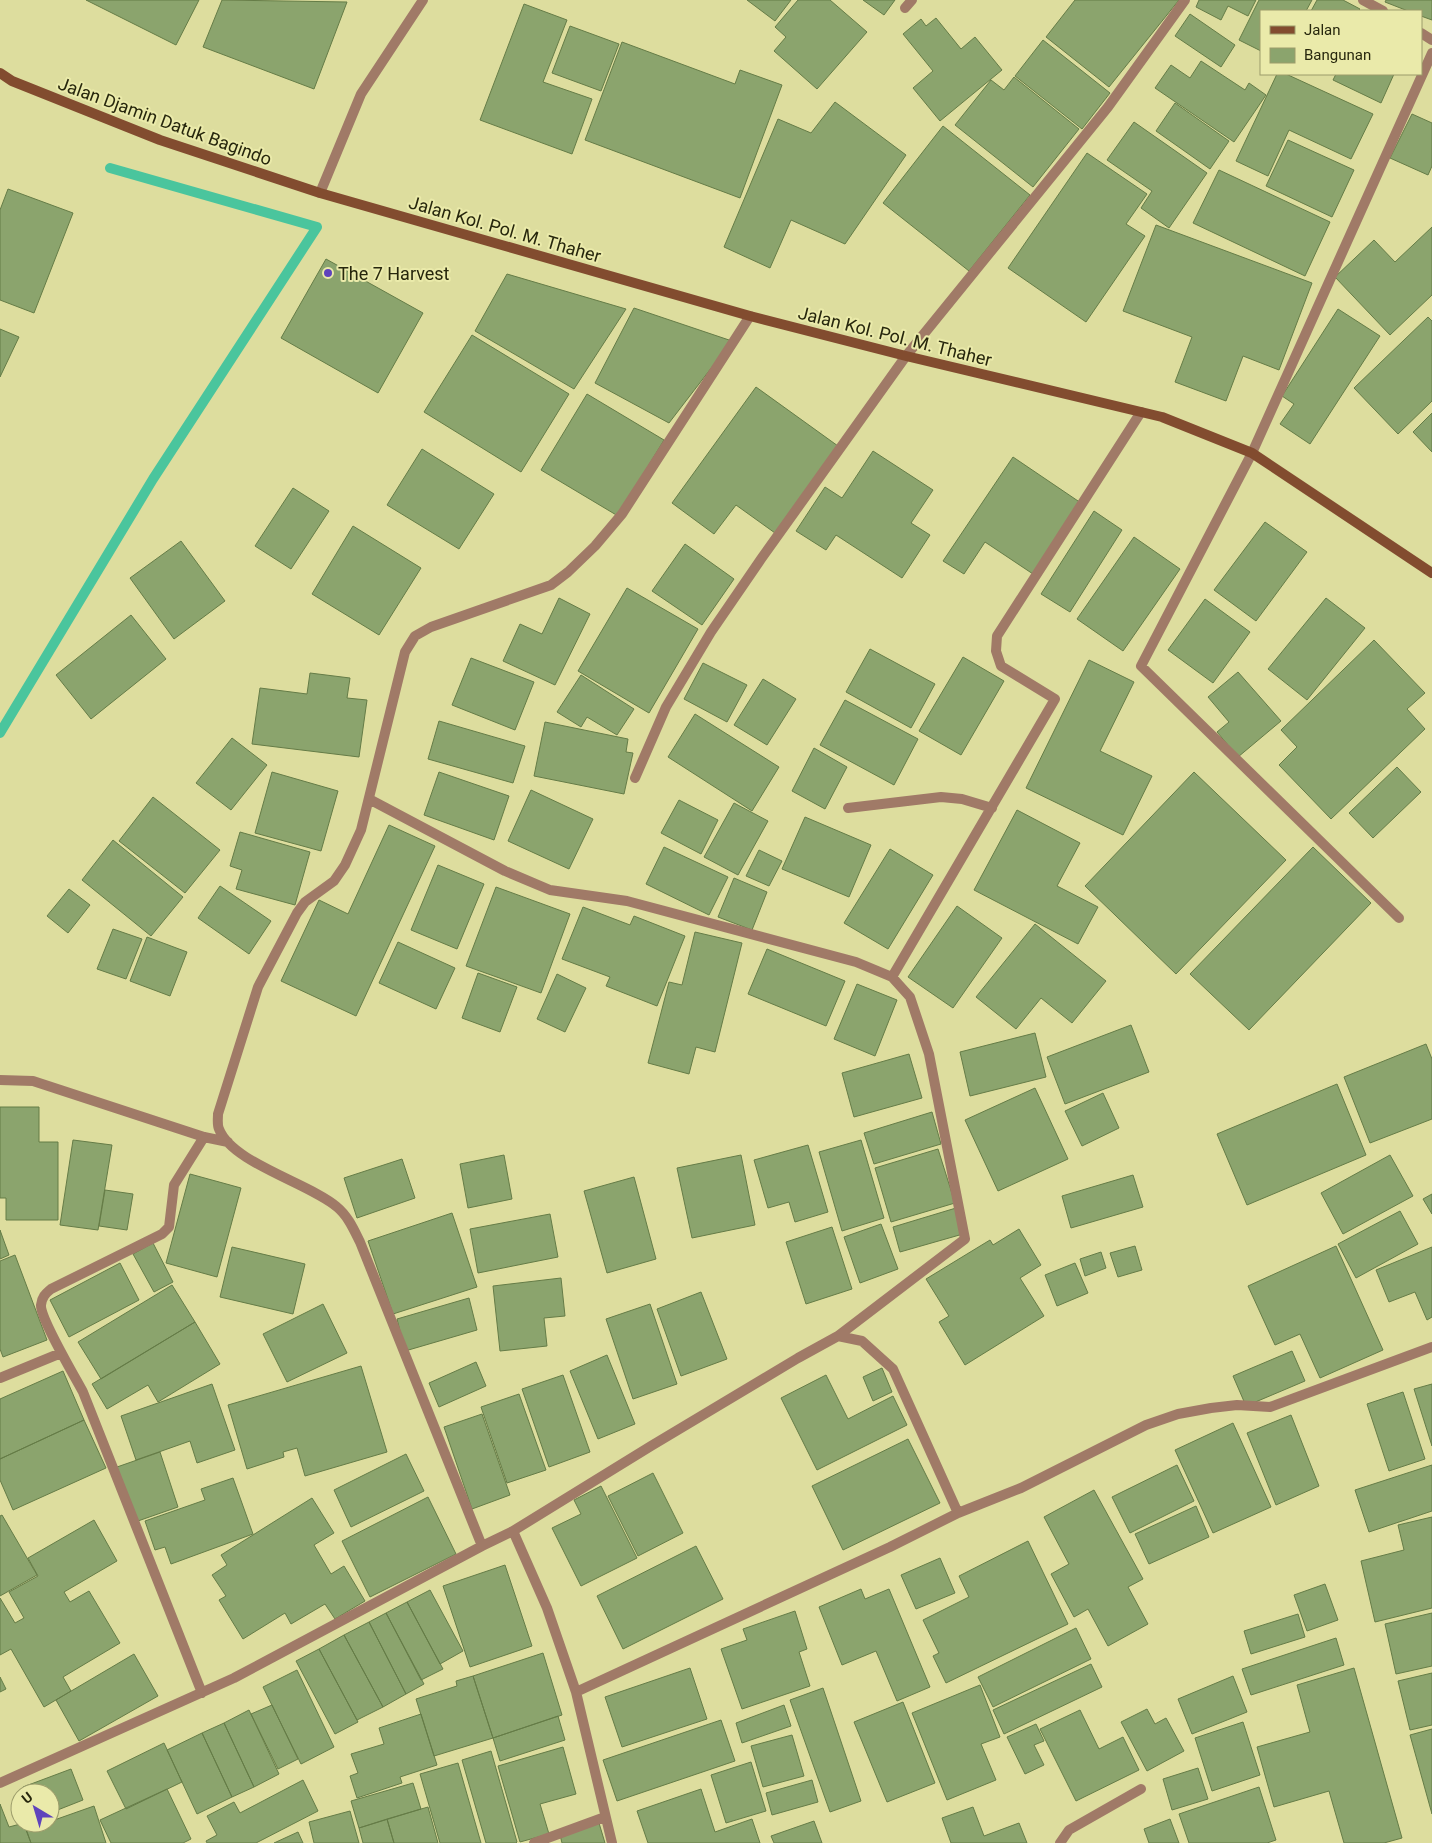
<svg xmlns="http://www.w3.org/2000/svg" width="1432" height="1843" viewBox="0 0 1432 1843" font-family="Roboto,sans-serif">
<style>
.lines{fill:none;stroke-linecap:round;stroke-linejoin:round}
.stream{stroke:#4ac59d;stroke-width:10}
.building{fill:#8ba46d;stroke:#657c47}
.street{stroke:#a07a67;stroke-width:10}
.secondary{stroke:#824c2f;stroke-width:10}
.poi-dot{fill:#5f43bc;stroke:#eaeaaa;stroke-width:2}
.labels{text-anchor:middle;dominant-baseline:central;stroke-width:4;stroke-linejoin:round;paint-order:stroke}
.street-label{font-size:18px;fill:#27270d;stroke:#eaeaaa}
.poi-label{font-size:18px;fill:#27270d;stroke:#eaeaaa;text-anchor:start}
</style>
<rect width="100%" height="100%" fill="#dddd9e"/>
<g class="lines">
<path class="stream" d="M0,733L153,479L317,227L110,168"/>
</g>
<path class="building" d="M86,0H199L176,45Z
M222,0L347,2L314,89L203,47Z
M747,0H791L775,21Z
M798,0H830L867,32L817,89L774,51L786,37L775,27Z
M863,0H895L884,15Z
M1075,0H1179L1109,87L1046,37Z
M1199,0H1256L1248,16L1228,6L1221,20L1196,7Z
M1259,0H1312L1306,11H1261V51L1239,40Z
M1317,0H1343L1360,9L1358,11H1311Z
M1386,0H1432V20L1421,16V11H1408L1385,2Z
M524,4L567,20L543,82L592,99L572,154L480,120Z
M1190,14L1235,45L1221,67L1175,36Z
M936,18L961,49L975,37L1002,70L940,121L913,88L933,71L903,34L921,19L926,26Z
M570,26L619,44L601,91L552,73Z
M1043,40L1110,93L1082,129L1015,76Z
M622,42L735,84L740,70L782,85L740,198L585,140Z
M1201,61L1245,90L1249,83L1266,95L1234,142L1155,88L1171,65L1190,78Z
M1277,74H1286L1373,114L1351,159L1289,130L1268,176L1236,161Z
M1336,74H1394L1381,103L1333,80Z
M1014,77L1079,129L1033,187L955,125L991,80L1004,90Z
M835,102L906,155L845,244L791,220L770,268L724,247L778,119L811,133Z
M1175,103L1229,141L1210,169L1156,131Z
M1412,114L1432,123V166L1428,175L1390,158Z
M1134,122L1207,173L1169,228L1141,208L1152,191L1107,160Z
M943,126L1030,195L969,271L883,203Z
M1288,140L1354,170L1332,217L1266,186Z
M1087,153L1147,194L1126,224L1145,236L1086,322L1008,268Z
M1219,170L1330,222L1305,276L1193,223Z
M8,189L73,213L34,313L0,300V210Z
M1156,225L1312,283L1279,370L1243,356L1226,401L1175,382L1192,337L1123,311Z
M1432,227V295L1390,335L1335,277L1374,240L1395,262Z
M326,259L423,313L378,393L281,338Z
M507,274L626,309L574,389L475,331Z
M634,308L732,341L669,423L595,383Z
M1338,309L1380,336L1310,444L1280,424L1294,404L1282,396Z
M1428,317L1432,321V401L1398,434L1354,388Z
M0,329L19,337L0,377Z
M472,335L569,394L521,472L424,412Z
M756,387L838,446L775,533L736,505L714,534L672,503Z
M587,394L664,440L618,516L541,470Z
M1432,413V452L1413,432Z
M422,449L494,494L459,549L387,505Z
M873,451L933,490L911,523L930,535L902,578L836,535L826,550L796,531L825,487L842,498Z
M1013,457L1081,503L1033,574L985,542L964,574L943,561Z
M293,488L329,511L291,569L255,546Z
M1094,511L1122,530L1070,612L1041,594Z
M1265,522L1307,552L1256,621L1214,590Z
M353,526L421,568L379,635L312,594Z
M1134,537L1180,569L1123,651L1077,619Z
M181,541L225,601L174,639L130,578Z
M685,544L734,579L702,625L652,591Z
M627,588L698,629L649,713L578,671Z
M559,598L590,614L555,685L503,661L520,624L542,634Z
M1326,598L1365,628L1307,700L1268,669Z
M1205,599L1250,632L1213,683L1168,650Z
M131,615L166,659L91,719L56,675Z
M1374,640L1425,693L1407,709L1425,729L1331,819L1279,765L1297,747L1281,730Z
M870,649L935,684L911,728L846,692Z
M963,657L1004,681L961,755L919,731Z
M471,658L534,682L515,730L452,705Z
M1089,660L1134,682L1100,751L1152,776L1123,835L1026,788Z
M703,663L747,685L727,722L684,699Z
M1238,672L1281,721L1238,757L1217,732L1229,722L1208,697Z
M310,673L350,678L347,698L367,700L359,757L252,744L260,688L307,694Z
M581,675L634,709L617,735L587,717L581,727L557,712Z
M763,679L796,699L767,745L734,725Z
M845,700L918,739L894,785L820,745Z
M695,714L779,767L752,811L668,757Z
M439,721L525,746L513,783L428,759Z
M545,722L628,739L626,752L633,753L624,794L534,776Z
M232,738L267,765L231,810L196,783Z
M814,748L847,767L825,809L792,791Z
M1397,767L1421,792L1373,838L1349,813Z
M272,772L338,791L321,851L255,833Z
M439,772L509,796L494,840L424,815Z
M1194,772L1286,860L1176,974L1085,886Z
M531,790L593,819L569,869L508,841Z
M153,797L220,850L185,893L119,841Z
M679,800L718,820L701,854L661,833Z
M734,803L768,821L738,875L704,857Z
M1017,810L1080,843L1057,886L1098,907L1078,944L974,890Z
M805,817L871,845L849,897L782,869Z
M389,825L435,846L356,1016L281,981L319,900L348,914Z
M240,832L310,852L295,905L236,889L242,870L230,866Z
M113,840L183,897L151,936L82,880Z
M664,847L728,877L709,915L646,884Z
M1313,847L1371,903L1249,1030L1190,974Z
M890,849L933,875L888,949L844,923Z
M759,850L782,861L769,886L746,876Z
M438,865L484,884L457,949L411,930Z
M734,878L767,892L752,930L718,917Z
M220,886L271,921L249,954L198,918Z
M496,887L570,914L541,993L466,966Z
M69,889L90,905L68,933L47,916Z
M957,906L1002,938L953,1008L908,977Z
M583,907L630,925L634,916L685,936L657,1006L606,986L610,977L562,959Z
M1035,924L1106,981L1072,1023L1041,998L1016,1029L976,997Z
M113,929L142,939L126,979L97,969Z
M695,932L742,943L715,1052L696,1047L689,1074L648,1063L669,982L682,985Z
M147,937L187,952L170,996L130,981Z
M398,942L455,968L436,1009L379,983Z
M767,949L845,981L826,1026L748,994Z
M478,973L517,987L500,1032L462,1018Z
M557,974L586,988L565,1032L537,1019Z
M857,984L897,1000L875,1056L834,1039Z
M1131,1025L1149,1072L1065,1104L1047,1057Z
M1035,1033L1046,1077L970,1096L960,1052Z
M1426,1044L1432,1059V1119L1370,1143L1344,1077Z
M909,1054L922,1098L854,1117L842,1073Z
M1337,1084L1366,1155L1247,1205L1217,1134Z
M1035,1088L1068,1159L998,1191L965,1120Z
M1103,1093L1119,1128L1082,1146L1065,1111Z
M0,1107H39V1142H58V1220H6V1198H0Z
M932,1112L941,1144L874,1164L864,1133Z
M73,1140L112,1145L98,1230L60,1225Z
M861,1140L884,1218L842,1231L819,1152Z
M808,1145L828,1212L795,1222L789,1202L768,1208L754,1160Z
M938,1149L955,1203L891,1222L875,1168Z
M504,1155L512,1199L468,1208L460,1164Z
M741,1155L755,1225L692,1238L677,1168Z
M1390,1155L1413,1196L1343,1234L1321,1193Z
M402,1159L415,1198L357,1218L344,1178Z
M190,1174L241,1188L217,1277L166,1263Z
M1133,1175L1143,1207L1071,1228L1062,1196Z
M634,1177L656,1259L607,1273L584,1191Z
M105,1190L133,1194L127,1230L99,1226Z
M1432,1194V1214L1423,1199Z
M956,1208L963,1234L900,1252L893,1227Z
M1400,1211L1418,1244L1356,1278L1338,1244Z
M452,1213L477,1287L393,1314L368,1241Z
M550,1214L558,1257L478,1273L470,1229Z
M881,1224L898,1269L860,1283L844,1237Z
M832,1227L852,1289L806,1304L786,1242Z
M1019,1229L1041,1265L1020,1278L1044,1316L965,1365L939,1322L949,1316L926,1279L990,1240L993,1245Z
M0,1230L9,1255L0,1259Z
M153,1243L173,1282L154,1292L133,1254Z
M1135,1246L1142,1270L1118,1277L1110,1253Z
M1336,1246L1383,1350L1320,1378L1300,1334L1275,1345L1248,1286Z
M232,1247L305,1264L293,1314L220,1297Z
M1432,1247V1317L1427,1320L1415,1292L1389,1302L1376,1270Z
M1101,1252L1106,1268L1085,1276L1080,1259Z
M15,1255L47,1340L3,1357L0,1349V1261Z
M120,1263L139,1300L69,1337L50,1300Z
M1075,1263L1088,1293L1057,1306L1045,1275Z
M561,1278L565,1316L544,1318L547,1346L500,1351L493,1286Z
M172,1285L195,1322L101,1379L78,1342Z
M701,1292L727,1359L681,1376L657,1309Z
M469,1298L477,1330L405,1351L397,1319Z
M323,1304L347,1353L287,1382L263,1334Z
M650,1304L677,1384L633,1399L606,1319Z
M195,1322L220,1364L158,1402L148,1385L107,1409L92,1384Z
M1292,1351L1305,1381L1246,1406L1233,1376Z
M607,1355L635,1424L598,1439L570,1371Z
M476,1362L486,1386L439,1407L429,1383Z
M361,1366L387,1452L305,1476L297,1448L283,1452L284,1457L247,1469L228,1405Z
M882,1368L892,1392L873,1401L863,1377Z
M63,1371L84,1420L0,1459V1399Z
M563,1375L590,1452L549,1467L522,1389Z
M826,1375L848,1419L893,1396L907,1425L817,1470L781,1398Z
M212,1384L235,1450L197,1463L190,1441L136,1460L121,1416Z
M1432,1384V1446L1414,1389Z
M1403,1392L1425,1459L1389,1471L1367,1404Z
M519,1394L546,1470L507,1483L481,1407Z
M482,1414L510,1495L472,1509L444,1427Z
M1291,1415L1319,1486L1276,1505L1247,1433Z
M84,1420L106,1468L13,1510L0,1480V1459Z
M1233,1423L1271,1507L1213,1533L1175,1450Z
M908,1439L940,1503L843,1550L812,1486Z
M160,1452L178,1507L135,1522L117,1467Z
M406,1454L424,1491L351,1527L334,1490Z
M1177,1465L1194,1501L1130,1533L1112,1497Z
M1432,1465V1511L1369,1532L1355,1490Z
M653,1473L683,1533L638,1556L608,1496Z
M233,1478L253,1534L171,1564L165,1547L155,1550L145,1521L205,1500L201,1489Z
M601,1486L637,1558L581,1586L552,1528L581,1514L574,1500Z
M1094,1490L1143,1579L1128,1587L1148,1624L1108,1646L1088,1609L1074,1617L1051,1574L1069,1564L1044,1517Z
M428,1497L456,1554L370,1597L342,1541Z
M312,1498L334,1533L314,1545L331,1574L344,1566L365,1601L335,1619L325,1604L291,1624L285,1613L243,1639L219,1600L226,1596L212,1575L227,1565L221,1555Z
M1196,1506L1209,1537L1149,1564L1135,1534Z
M2,1515L37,1575L0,1596V1516Z
M1432,1517V1608L1375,1622L1361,1561L1404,1550L1398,1525Z
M94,1520L117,1561L64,1592L70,1602L89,1591L120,1643L63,1677L71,1691L44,1707L11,1649L0,1655V1598L15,1623L24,1618L9,1592L38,1576L28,1558Z
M1028,1541L1068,1624L946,1683L933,1656L939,1653L923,1620L969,1597L959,1576Z
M696,1546L723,1599L623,1649L597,1596Z
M940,1558L955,1593L916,1609L901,1575Z
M505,1565L532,1646L470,1667L443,1586Z
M1325,1584L1338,1620L1307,1631L1294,1595Z
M861,1589L865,1599L889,1589L930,1687L897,1701L876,1651L842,1665L819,1607Z
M430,1590L463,1651L440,1664L407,1602Z
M407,1602L443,1669L421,1680L386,1613Z
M795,1611L807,1649L799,1652L810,1686L742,1709L721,1649L747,1640L743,1629Z
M386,1613L424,1684L406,1694L369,1622Z
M1432,1613V1666L1396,1674L1385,1624Z
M1298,1614L1305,1637L1251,1654L1244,1631Z
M369,1622L406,1694L383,1707L344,1635Z
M1076,1628L1091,1659L993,1707L978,1677Z
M344,1635L383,1707L357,1720L319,1649Z
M1336,1638L1344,1665L1251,1695L1242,1669Z
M319,1649L358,1722L335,1734L296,1661Z
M543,1653L562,1715L493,1738L473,1676Z
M134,1654L158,1696L79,1741L56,1700Z
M1091,1664L1102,1687L1004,1734L993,1710Z
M690,1668L707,1719L622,1747L605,1697Z
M1354,1668L1402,1838L1384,1843H1344L1329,1791L1274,1807L1257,1747L1310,1732L1297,1685Z
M297,1670L334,1747L301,1764L263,1687Z
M1432,1673V1725L1410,1730L1398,1681Z
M473,1676L493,1738L434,1756L416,1699L457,1686L456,1681Z
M1233,1676L1247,1712L1192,1734L1178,1699Z
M0,1677L6,1689L0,1692Z
M980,1685L1000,1737L981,1744L996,1780L947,1800L912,1713Z
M823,1688L861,1801L830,1812L790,1700Z
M903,1702L935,1783L887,1802L854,1722Z
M272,1705L298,1759L278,1769L251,1714Z
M784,1705L791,1726L742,1743L736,1723Z
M1147,1709L1155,1724L1166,1718L1184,1751L1147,1771L1121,1722Z
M249,1710L279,1774L254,1787L224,1723Z
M1080,1710L1099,1749L1123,1737L1139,1770L1076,1801L1040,1729Z
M421,1714L437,1765L400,1777L402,1783L357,1798L350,1776L358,1773L351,1754L384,1744L379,1728Z
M558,1716L565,1740L500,1761L493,1738Z
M721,1720L735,1761L617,1801L603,1760Z
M1243,1722L1260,1775L1212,1791L1195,1738Z
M224,1723L254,1787L232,1797L202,1733Z
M1036,1724L1044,1741L1034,1745L1044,1765L1025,1774L1007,1737Z
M1432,1729V1814L1410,1735Z
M202,1733L232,1797L197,1814L167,1750Z
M792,1735L804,1776L763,1787L751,1746Z
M164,1743L182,1782L126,1809L107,1771Z
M563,1747L576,1794L540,1804L549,1834L520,1842L498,1766Z
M491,1751L517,1842L516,1843H486L462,1760Z
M751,1762L766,1811L726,1823L711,1775Z
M458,1763L481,1843H440L420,1774Z
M1198,1768L1208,1799L1172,1810L1163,1779Z
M71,1769L83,1800L50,1813V1793H25L23,1787Z
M303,1780L318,1811L256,1843H207L206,1841L217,1835L207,1816L234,1802L240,1813Z
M812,1780L818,1802L772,1815L766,1793Z
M413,1783L421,1809L359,1828L351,1801Z
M1259,1787L1276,1840L1267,1843H1189L1179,1814Z
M167,1789L191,1839L183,1843H111L100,1820Z
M701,1789L715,1832L752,1819L760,1843H648L637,1811Z
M0,1804L9,1827L24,1823L31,1843H0Z
M94,1806L106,1843H31L26,1830Z
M428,1807L438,1843H394L387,1819Z
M973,1807L984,1836L1019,1823L1027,1843H951L942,1818Z
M350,1811L359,1843H314L309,1822Z
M387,1819L394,1843H363L359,1828Z
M1170,1819L1179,1843H1149L1144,1829Z
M814,1821L822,1843H774L771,1836Z
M599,1823L605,1843H562L560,1835Z
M298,1832L303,1843H274Z"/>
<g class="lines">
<path class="street" d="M1363,0L1383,11
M905,8L912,0
M1421,33L1432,40
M320,193L361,94L423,0
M635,778L666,707L711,632L761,559L906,356L1108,107L1185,0
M369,799L505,871L550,890L627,901L856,962L892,977L910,997L929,1054L965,1239L838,1336
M848,808L941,797L962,799L992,808
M1399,918L1141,666L1252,453L1432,53
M892,977L1055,699L1001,666L996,651L997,636L1141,412
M0,1080L33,1081L204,1137L228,1142
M0,1378L61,1353
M513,1531L547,1608L576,1692L612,1843
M482,1546L360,1242C354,1230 348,1216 337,1207C309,1183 232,1163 219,1129C217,1125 218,1118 218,1114L258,987L297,913L305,902L334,881L345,865L361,830L405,652L415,636L431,627L551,585L568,572L595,546L622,514L750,316
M576,1692L890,1547L958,1513
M202,1693L83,1392C75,1377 40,1318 41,1305C42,1297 45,1294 51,1289L162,1234L169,1227L174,1185L204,1137
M0,1783L234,1678L482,1546L513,1531L651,1446L798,1358L838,1336L862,1341L893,1369L958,1513L1021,1488L1146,1425L1178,1414L1211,1408L1237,1405L1270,1407L1432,1347
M534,1843L605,1817
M1060,1843L1069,1830L1141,1789"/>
<path class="secondary" d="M0,73L12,81L160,140L320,193L750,316L906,356L1162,417L1252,453L1432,573"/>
</g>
<circle class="poi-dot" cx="328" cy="273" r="5"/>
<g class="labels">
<g class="street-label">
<text transform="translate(165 121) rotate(20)">Jalan Djamin Datuk Bagindo</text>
<text transform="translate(505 229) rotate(16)">Jalan Kol. Pol. M. Thaher</text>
<text transform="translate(895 336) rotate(14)">Jalan Kol. Pol. M. Thaher</text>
</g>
<g class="poi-label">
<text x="338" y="273">The 7 Harvest</text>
</g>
</g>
<rect x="1260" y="10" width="162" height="65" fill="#eaeaaa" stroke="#9c9c6b"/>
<rect x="1270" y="26" width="25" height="8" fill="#824c2f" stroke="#9c9c6b"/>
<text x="1304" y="35" font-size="15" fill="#27270d">Jalan</text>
<rect x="1270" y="48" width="25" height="15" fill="#8ba46d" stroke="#9c9c6b"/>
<text x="1304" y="60" font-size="15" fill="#27270d">Bangunan</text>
<g transform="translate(35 1808) rotate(322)"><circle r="24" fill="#eaeaaa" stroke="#9c9c6b"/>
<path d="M0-4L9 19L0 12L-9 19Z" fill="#5f43bc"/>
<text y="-8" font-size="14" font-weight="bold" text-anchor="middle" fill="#27270d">U</text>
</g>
</svg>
